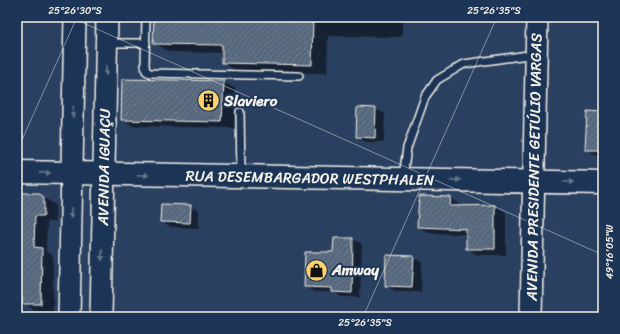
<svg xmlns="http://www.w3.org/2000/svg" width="620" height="334" viewBox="0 0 620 334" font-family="Sriracha,sans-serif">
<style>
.shadow{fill:#0007}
.building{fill:url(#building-hatch);stroke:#f4f1e8}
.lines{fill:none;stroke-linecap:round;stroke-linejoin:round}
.lane-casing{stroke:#f4f1e8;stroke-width:10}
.secondary-casing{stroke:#f4f1e8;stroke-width:24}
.primary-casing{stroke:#f4f1e8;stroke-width:25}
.lane{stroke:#1d3557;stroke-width:7}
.secondary{stroke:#1d3557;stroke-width:21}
.primary{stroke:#1d3557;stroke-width:22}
.oneway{fill:#68778a}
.ticks{fill:none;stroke:#f4f1e8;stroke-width:1;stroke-opacity:0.45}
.labels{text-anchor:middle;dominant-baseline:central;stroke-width:4;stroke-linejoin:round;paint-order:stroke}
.poi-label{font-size:15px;font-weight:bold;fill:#f4f1e8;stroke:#1d3557;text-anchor:start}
.street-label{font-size:15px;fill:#f4f1e8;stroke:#1d3557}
.neatline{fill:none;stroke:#f4f1e8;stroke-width:1.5}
.ticks-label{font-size:10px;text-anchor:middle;fill:#f4f1e8}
</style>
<defs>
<pattern id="building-hatch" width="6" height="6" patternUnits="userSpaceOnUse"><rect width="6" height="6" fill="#56677d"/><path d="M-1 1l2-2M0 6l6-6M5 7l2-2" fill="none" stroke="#6f7d8f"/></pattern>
</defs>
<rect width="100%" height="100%" fill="#2a4060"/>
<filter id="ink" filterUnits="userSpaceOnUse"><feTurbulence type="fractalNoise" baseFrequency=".025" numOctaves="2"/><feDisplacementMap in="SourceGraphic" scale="8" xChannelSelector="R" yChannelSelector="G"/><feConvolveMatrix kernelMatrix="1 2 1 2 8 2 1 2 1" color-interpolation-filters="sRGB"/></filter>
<g filter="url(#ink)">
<path class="shadow" d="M155,17H402V37L328,36L327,73L238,72L223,63V53L170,52L154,43Z
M223,82L235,88L234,128L133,126L122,119Z
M376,109L385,114L384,142H366L357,137Z
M603,113V156H598L586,149Z
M17,194H38L55,205V222H47L46,251L53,256V311L35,310L23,303H17Z
M451,198L461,205V207L495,206L506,212V255H478L467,249V234L429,233L418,227Z
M190,206L199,211V228L170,227L161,222Z
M353,239L362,244L360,297H342L333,292H314L305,287L334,253Z
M413,257L422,262L421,292L395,291L386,286Z"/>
<path class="building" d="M154,17H313L312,65L222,63V45L153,44Z
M122,79L224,81L222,122L121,120Z
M357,107L376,108L375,138L356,137Z
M587,111L603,112V150H585Z
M17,193H38L44,197V216H35L34,247L42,248L41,304H22V297H17Z
M419,196L451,197L450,206L495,205V249H466V229L417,227Z
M161,204L191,205L190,223L160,222Z
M334,238H353L352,293L332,292V288L304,287L305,252H333Z
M386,255L414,256L412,287L385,286Z"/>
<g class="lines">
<defs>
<path id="lane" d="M146,17L145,65L146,71L150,73L299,76
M108,43H146
M240,112L241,173
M403,177L407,148L425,97L437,80L464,64L535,54"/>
<path id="secondary" d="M69,317L75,17
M101,317L107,17
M531,317L537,17"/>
<path id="primary" d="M17,172L603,183"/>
</defs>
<use href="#lane" class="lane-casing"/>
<use href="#secondary" class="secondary-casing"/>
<use href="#primary" class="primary-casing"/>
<use href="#lane" class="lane"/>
<use href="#secondary" class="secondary"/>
<use href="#primary" class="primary"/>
</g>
<defs><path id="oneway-solid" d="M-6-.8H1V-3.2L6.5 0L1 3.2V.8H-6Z"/></defs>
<g class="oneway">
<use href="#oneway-solid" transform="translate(106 70) rotate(91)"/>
<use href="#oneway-solid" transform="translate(73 112) rotate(91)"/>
<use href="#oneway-solid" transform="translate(45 173) rotate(1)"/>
<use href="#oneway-solid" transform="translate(143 175) rotate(1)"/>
<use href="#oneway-solid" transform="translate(455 180) rotate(1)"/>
<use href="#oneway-solid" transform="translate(568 182) rotate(1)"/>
<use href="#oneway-solid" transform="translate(71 213) rotate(91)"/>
<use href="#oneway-solid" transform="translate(102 255) rotate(91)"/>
</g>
</g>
<path class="ticks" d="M70,17L603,255M17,151L77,17M363,317L497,17"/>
<defs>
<symbol id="building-disc" viewBox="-11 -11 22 22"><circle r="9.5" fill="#ffd166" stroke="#1d3557"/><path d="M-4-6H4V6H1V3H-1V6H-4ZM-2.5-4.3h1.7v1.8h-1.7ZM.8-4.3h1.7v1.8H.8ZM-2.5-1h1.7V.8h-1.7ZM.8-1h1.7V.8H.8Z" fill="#111"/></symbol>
<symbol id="shop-disc" viewBox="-11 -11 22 22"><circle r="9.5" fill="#ffd166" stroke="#1d3557"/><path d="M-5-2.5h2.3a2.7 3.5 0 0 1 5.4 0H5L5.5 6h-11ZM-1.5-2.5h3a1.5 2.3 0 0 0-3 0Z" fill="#111"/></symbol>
</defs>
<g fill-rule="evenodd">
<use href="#building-disc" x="196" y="88" width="25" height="25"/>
<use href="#shop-disc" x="304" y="258" width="25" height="25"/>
</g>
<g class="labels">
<g class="poi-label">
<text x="224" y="101">Slaviero</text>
<text x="332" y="270">Amway</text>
</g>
<g class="street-label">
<text transform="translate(104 167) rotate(-89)">AVENIDA IGUAÇU</text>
<text transform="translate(534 167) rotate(-89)">AVENIDA PRESIDENTE GETÚLIO VARGAS</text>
<text transform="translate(310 178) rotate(1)">RUA DESEMBARGADOR WESTPHALEN</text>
</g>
</g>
<rect width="620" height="334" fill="none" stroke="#1d3557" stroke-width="44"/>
<rect x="22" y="22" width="576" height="290" class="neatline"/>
<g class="ticks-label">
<text x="75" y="14">25°26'30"S</text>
<text x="494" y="14">25°26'35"S</text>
<text transform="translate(609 252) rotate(-90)" y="4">49°16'05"W</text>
<text x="365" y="326">25°26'35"S</text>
</g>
</svg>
